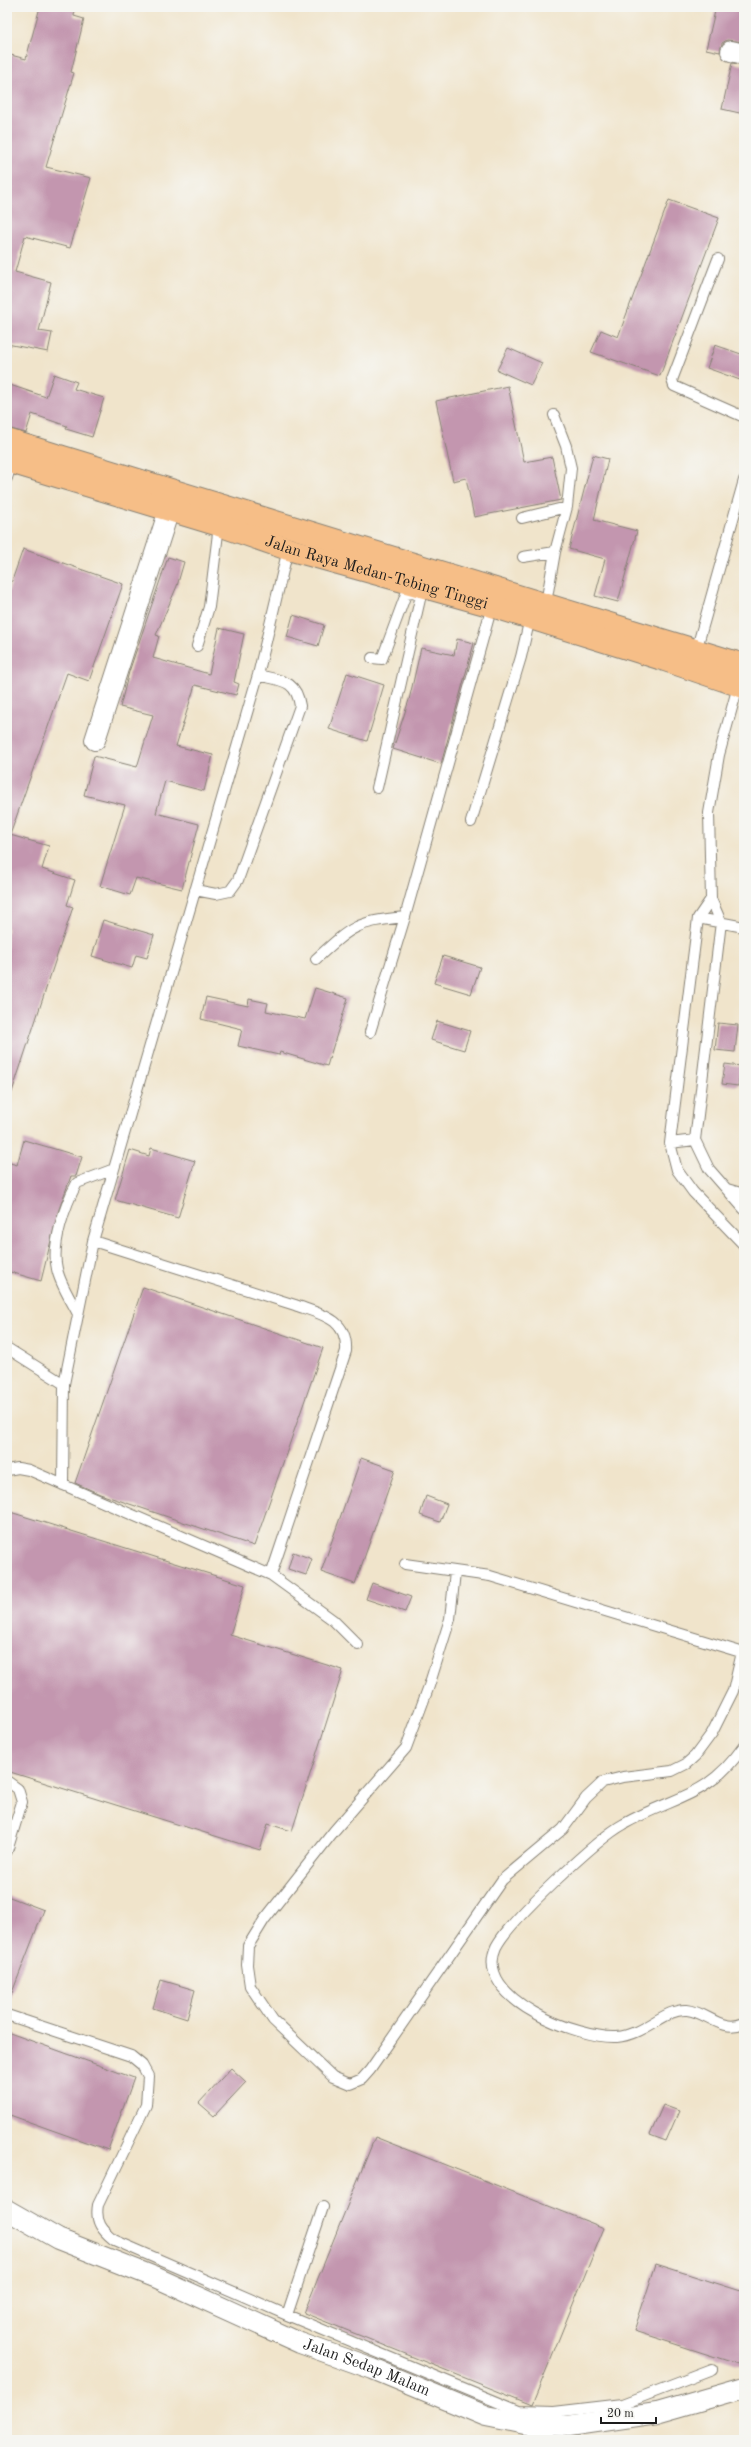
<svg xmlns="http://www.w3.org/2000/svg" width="751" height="2447" viewBox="0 0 751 2447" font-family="'Old Standard TT',serif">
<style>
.building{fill:#c396af}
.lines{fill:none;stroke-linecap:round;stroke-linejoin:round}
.service-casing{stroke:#868074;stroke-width:12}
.minor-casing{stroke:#868074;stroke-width:22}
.trunk-casing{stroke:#868074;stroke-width:24}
.service{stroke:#fff;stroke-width:10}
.minor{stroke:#fff;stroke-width:20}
.trunk{stroke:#f6be87;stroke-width:22}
.labels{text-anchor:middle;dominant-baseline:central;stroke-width:3.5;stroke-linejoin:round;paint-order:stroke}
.street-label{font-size:16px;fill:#1c1c1c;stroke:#f6f6f2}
</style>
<rect width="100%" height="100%" fill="#f6f6f2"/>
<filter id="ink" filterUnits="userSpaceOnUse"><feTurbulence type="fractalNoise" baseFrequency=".025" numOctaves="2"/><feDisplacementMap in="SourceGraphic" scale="8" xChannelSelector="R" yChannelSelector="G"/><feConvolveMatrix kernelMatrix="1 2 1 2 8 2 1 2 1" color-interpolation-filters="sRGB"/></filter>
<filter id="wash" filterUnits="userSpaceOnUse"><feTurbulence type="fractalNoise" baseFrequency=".012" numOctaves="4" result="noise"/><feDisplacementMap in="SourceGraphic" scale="16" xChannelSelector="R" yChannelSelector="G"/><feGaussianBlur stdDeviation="0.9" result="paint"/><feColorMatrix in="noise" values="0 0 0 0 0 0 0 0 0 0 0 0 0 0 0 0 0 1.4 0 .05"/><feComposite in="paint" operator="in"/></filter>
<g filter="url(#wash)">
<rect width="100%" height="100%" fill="#f0e4cb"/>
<g id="blocks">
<path class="building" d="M40,7H75L74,16L84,19L71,72L74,73L46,167L91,178L70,248L25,236L15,272L51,282L39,331L52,333L48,352L7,344V54L26,59Z
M716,7L744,12V42L727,40L722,43L720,52L706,49Z
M732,63L744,65V114L722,109Z
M669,200L719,218L660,376L591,352L601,330L618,337Z
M715,345L744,355V369L740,380L707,368Z
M508,348L542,363L531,385L497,370Z
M54,374L77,382L74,389L104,398L92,437L66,429L67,426L32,414L26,433L7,428V384L46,397Z
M508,386L524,462L552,457L561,500L474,517L466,478L453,481L436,401Z
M593,455L608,459L594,520L637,531L618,602L595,596L605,559L569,549Z
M23,549L123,584L89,681L67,673L10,835L49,846L42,869L75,880L67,905L73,907L10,1098H7V595Z
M168,557L184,562L177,586L156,635L159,636L153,658L209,674L219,628L244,634L234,682L239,684L236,695L195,685L176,746L213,755L204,791L165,781L156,813L199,824L182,889L136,878L130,895L100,886L125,805L84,795L94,756L137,767L153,715L120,707L129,672Z
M293,615L324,625L318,646L287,637Z
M457,639L474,643L441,764L393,749L409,700L421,648L454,655Z
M347,673L384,685L367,741L329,729Z
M103,920L154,935L147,958L136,955L132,968L92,956Z
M443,956L480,967L471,994L434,983Z
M315,988L348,998L327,1066L280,1052L279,1055L238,1046L242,1029L201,1019L206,997L248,1006L249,999L268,1003L266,1011L305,1019Z
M437,1021L470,1031L464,1050L431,1040Z
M718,1023L738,1025L735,1052L715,1050Z
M725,1064L741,1066L738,1086L722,1084Z
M24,1140L82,1157L76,1176H71L58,1212L41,1281L7,1271V1162L17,1165Z
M151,1148L195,1161L178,1218L115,1200L130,1150L149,1156Z
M143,1287L323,1348L254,1546L100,1494L75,1483Z
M361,1458L395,1470L355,1584L321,1572Z
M426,1496L447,1504L440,1522L420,1515Z
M7,1511L245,1585L230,1635L343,1670L292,1831L268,1824L260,1850L7,1771Z
M293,1552L312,1559L306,1575L288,1569Z
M372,1583L411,1597L405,1612L366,1599Z
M7,1896L44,1910L8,2003H7Z
M161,1980L195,1990L187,2019L153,2008Z
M7,2032L134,2078L108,2150L7,2114Z
M231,2068L246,2082L214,2116L199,2103Z
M663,2105L679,2111L666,2141L650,2135Z
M375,2137L604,2228L532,2405L304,2313Z
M656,2264L744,2292V2366L634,2331Z"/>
</g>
</g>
<g filter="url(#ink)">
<use href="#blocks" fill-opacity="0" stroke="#868074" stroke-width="1"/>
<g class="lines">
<defs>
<path id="service" d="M718,259L672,380L674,386L744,417
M7,478L12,462
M522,518L567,507
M523,557L555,552
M546,603L555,552L567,507L571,468L566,446L554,415
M197,646L209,607L219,525
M696,651L744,480
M372,658L382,659L406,594L413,593L421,596
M738,686L719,755L709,813L711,899L721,922L695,1140L709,1169L744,1209
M377,788L423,586
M471,822L521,657L530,618
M195,890L216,894L230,891L238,880L300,706C296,679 281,681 258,675
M711,899L698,918L670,1143L677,1170L693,1192L744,1245
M698,918L744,927
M316,959C352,926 356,922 405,917
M370,1032L405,917L492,606
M670,1143L695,1140
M727,1189L744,1194
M93,1241L295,1305C320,1314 348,1318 346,1351L271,1575
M78,1314C71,1300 60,1284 57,1269C51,1245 65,1205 77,1183L114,1169
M7,1348L64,1384L93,1241L258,675L288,549
M7,1470L18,1468L29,1470L271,1575L333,1620L358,1645
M63,1485L64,1384
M405,1564L490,1576L744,1653
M455,1572L450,1619L429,1686L406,1748L334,1831L264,1920L248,1946L247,1965L250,1986L273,2020L333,2077L350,2084L362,2079L370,2070L502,1880L563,1829L586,1798L603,1782L623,1777L672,1771L686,1764L695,1756L712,1733L733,1691L742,1652
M744,1746C706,1800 675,1795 624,1824C598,1838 509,1921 496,1947C472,1999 580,2039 617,2037C644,2035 665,2008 687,2010C708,2012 721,2033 744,2023
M7,1781L18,1789L22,1802L7,1851
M7,2015L131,2056L142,2065L148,2076L146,2105L98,2205C95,2222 102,2230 114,2240L287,2315L323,2207
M287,2315L519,2411L554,2412L623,2404L712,2370
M537,2440L542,2426"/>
<g id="minor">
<path d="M731,51L744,54"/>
<path d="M95,740L169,510"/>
<path id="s1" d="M7,2210L58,2239L157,2278L300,2343L373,2369L486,2416L526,2424L568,2426L657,2413L744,2388"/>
</g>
<g id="trunk">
<path d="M7,440L744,665"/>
<path id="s2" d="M7,461L219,525L288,549L492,606L659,658L744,687"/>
</g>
</defs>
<use href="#service" class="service-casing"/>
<use href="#minor" class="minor-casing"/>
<use href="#trunk" class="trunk-casing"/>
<use href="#service" class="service"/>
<use href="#minor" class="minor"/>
<use href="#trunk" class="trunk"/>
</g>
</g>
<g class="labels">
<g class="street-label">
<text stroke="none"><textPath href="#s2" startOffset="386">Jalan Raya Medan-Tebing Tinggi</textPath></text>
<text stroke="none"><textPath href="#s1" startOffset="393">Jalan Sedap Malam</textPath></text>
</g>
</g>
<rect width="751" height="2447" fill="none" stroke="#f6f6f2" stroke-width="24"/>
<path d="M601 2417v6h55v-6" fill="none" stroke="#1c1c1c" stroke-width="2"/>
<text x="607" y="2417" font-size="12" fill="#1c1c1c" stroke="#f6f6f2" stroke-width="3" paint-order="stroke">20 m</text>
</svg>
